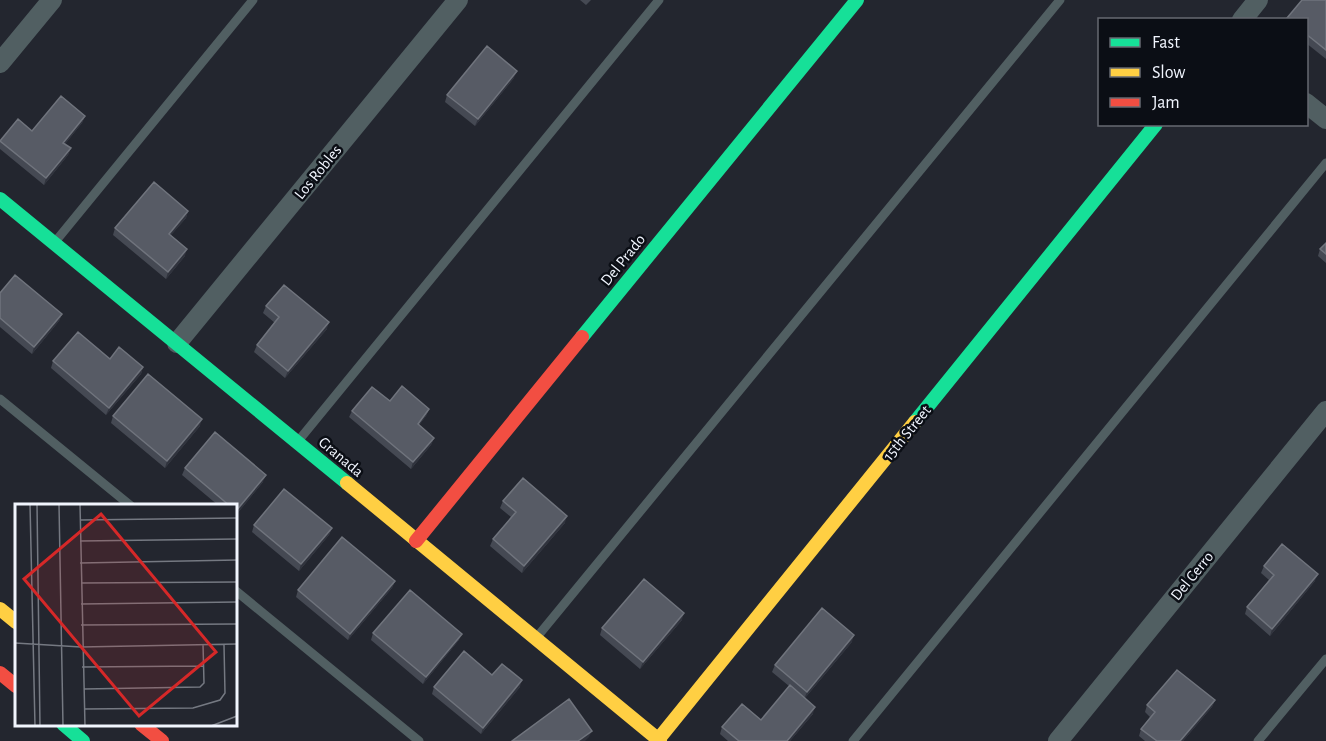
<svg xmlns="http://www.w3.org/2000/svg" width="1326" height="741" viewBox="0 0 1326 741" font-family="'Alegreya Sans',sans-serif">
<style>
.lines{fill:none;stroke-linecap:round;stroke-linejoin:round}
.lane{stroke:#515f62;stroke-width:9}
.street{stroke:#515f62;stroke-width:20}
.fast{stroke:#16e098;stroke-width:14}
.slow{stroke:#ffcf43;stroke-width:14}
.jam{stroke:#f24e42;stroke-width:14}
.wall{fill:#454953}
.shaded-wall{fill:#30333d}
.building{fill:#575b65;stroke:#70747d;stroke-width:1.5}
.labels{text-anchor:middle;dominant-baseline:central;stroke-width:5;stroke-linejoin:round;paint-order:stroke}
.street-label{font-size:16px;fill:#f1f5fe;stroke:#0b0e15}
.inset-road{fill:none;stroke:#757982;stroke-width:1.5}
.view{fill:#d62828;fill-opacity:0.15;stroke:#d62828;stroke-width:3}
.inset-edge{fill:none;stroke:#f1f5fe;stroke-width:3}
</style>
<rect width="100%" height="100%" fill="#23262f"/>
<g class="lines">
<path class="lane" d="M55,242L253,0
M0,399L131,506
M299,440L659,0
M236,591L419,741
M537,637L1060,0
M853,741L1326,163
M1258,741L1326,659"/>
<path class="street" d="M1242,20L1258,0
M0,63L52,0
M1306,103L1326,119
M177,343L458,0
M1058,741L1326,411"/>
<path class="fast" d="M0,199L347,483
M582,337L857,0
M915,422L1156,124
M63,724L83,741"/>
<path class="slow" d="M347,483L660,741
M0,609L16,622
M657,741L915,422"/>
<path class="jam" d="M416,541L582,337
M0,673L16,686
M141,724L162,741"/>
</g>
<path class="wall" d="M580,0H591L586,5Z
M1326,0V59L1306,43V20H1286L1287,18Z
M514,78L475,126L445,102L447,95Z
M85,116L82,123L65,144L71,148L68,155L44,185L0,149V141Z
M188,211L186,218L171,235L185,256L166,279L113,235L115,228Z
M1326,243V263L1318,256L1320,249Z
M0,293L62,314L59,321L32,354L0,327Z
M266,306L327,329L285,378L254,352L257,345L275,323L263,313Z
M53,361L143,367L141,374L106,415L51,368Z
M390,401L429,409L426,416L419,425L434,438L431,445L411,469L349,417L352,411Z
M113,416L200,426L165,468L111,423Z
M185,468L263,482L236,515V506H219L182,475Z
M503,501L565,523L522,573L490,546L493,539L511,517L500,508Z
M254,525L332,528L329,535L299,571L252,532Z
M1264,566L1315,581L1270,636L1245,614L1247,607L1269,580L1261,573Z
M395,581L392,588L348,640L296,597L298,590Z
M682,620L640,669L600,635L602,628Z
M373,633L459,640L423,684L371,640Z
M852,642L805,698L813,714L790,741H728L720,734L722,727L761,720L789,686L772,672L775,665Z
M434,687H520L481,734L432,694Z
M1215,700L1212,707L1183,741H1145L1139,736L1141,729L1150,717L1145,712L1147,705Z"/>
<path class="shaded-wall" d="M517,71L514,78L475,126L478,119Z
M85,116L82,123L61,149L63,143Z
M71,148L68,155L44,185L46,178Z
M188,211L186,218L166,241L169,234Z
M187,249L185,256L166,279L168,272Z
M62,314L59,321L32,354L34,347Z
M329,322L327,329L285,378L288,371Z
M143,367L141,374L106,415L109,408Z
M429,409L426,416L415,431L418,424Z
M202,419L200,426L165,468L167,461Z
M434,438L431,445L411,469L413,462Z
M266,475L263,482L236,515V511Z
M567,516L565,523L522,573L524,566Z
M332,528L329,535L299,571L301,564Z
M1318,574L1315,581L1270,636L1272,629Z
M395,581L392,588L348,640L350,634Z
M684,613L682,620L640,669L643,662Z
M462,634L459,640L423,684L426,677Z
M854,635L852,642L804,699L807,692Z
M522,680L520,687L481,734L483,728Z
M1215,700L1212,707L1183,741H1180Z
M815,707L813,714L790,741H787Z
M592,731L589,737L585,741H578Z"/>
<path class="building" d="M1302,0H1326V50L1306,34V20H1289L1287,18Z
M487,46L517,71L478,119L447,95Z
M61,96L85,116L63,143L71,148L46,178L0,141L18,119L32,131Z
M154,182L188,211L169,234L187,249L168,272L115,228Z
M1326,243V254L1320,249Z
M15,275L62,314L34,347L0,318V293Z
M284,285L329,322L288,371L257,345L279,317L266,306Z
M78,332L110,359L119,347L143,367L109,408L53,361Z
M148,374L202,419L167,461L113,416Z
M402,386L429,409L418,424L434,438L413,462L352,411L372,387L390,401Z
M215,432L266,475L236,511V506H230L185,468Z
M523,478L567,516L524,566L493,539L516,512L503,501Z
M284,489L332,528L301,564L254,525Z
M342,537L395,581L350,634L298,590Z
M1282,544L1318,574L1272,629L1247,607L1274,575L1264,566Z
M644,579L684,613L643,662L602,628Z
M410,590L462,634L426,677L373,633Z
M822,608L854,635L807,692L775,665Z
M464,651L492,675L502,664L522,680L483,728L434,687Z
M1177,670L1215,700L1180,741H1157L1141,729L1155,712L1147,705Z
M790,685L815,707L787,741H739L722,727L742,704L761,720Z
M569,699L592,731L578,741H512Z"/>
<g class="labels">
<g class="street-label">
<text transform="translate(318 172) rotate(-51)">Los Robles</text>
<text transform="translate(623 260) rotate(-51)">Del Prado</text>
<text transform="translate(907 433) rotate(-51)">15th Street</text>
<text transform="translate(341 457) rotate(40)">Granada</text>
<text transform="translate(1192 576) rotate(-51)">Del Cerro</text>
</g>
</g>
<g transform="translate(15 504)">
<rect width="222" height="222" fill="#23262f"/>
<path class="inset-road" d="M15,0L20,222M22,0L25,222M44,0L48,222M65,0L70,222M65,16L222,14M65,37L222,35M65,59L222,56M66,79L222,78M66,100L222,98M66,121L222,120M0,139L66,143L222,140M67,163L188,162M69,185L185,183L189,179L188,140M69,205L178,204L205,196L210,189L209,141M196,222L222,212"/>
<path class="view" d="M86,10L201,148L124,212L9,75Z"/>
<rect width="222" height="222" class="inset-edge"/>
</g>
<rect x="1098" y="18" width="210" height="108" fill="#0b0e15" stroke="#676a72" stroke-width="1.5"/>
<rect x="1110" y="38" width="30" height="9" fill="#16e098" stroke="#676a72" stroke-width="1.5"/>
<text x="1152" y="48" font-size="18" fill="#f1f5fe">Fast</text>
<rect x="1110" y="68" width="30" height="9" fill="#ffcf43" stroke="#676a72" stroke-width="1.5"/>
<text x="1152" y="78" font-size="18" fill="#f1f5fe">Slow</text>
<rect x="1110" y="98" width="30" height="9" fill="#f24e42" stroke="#676a72" stroke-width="1.5"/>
<text x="1152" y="108" font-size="18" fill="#f1f5fe">Jam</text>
</svg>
